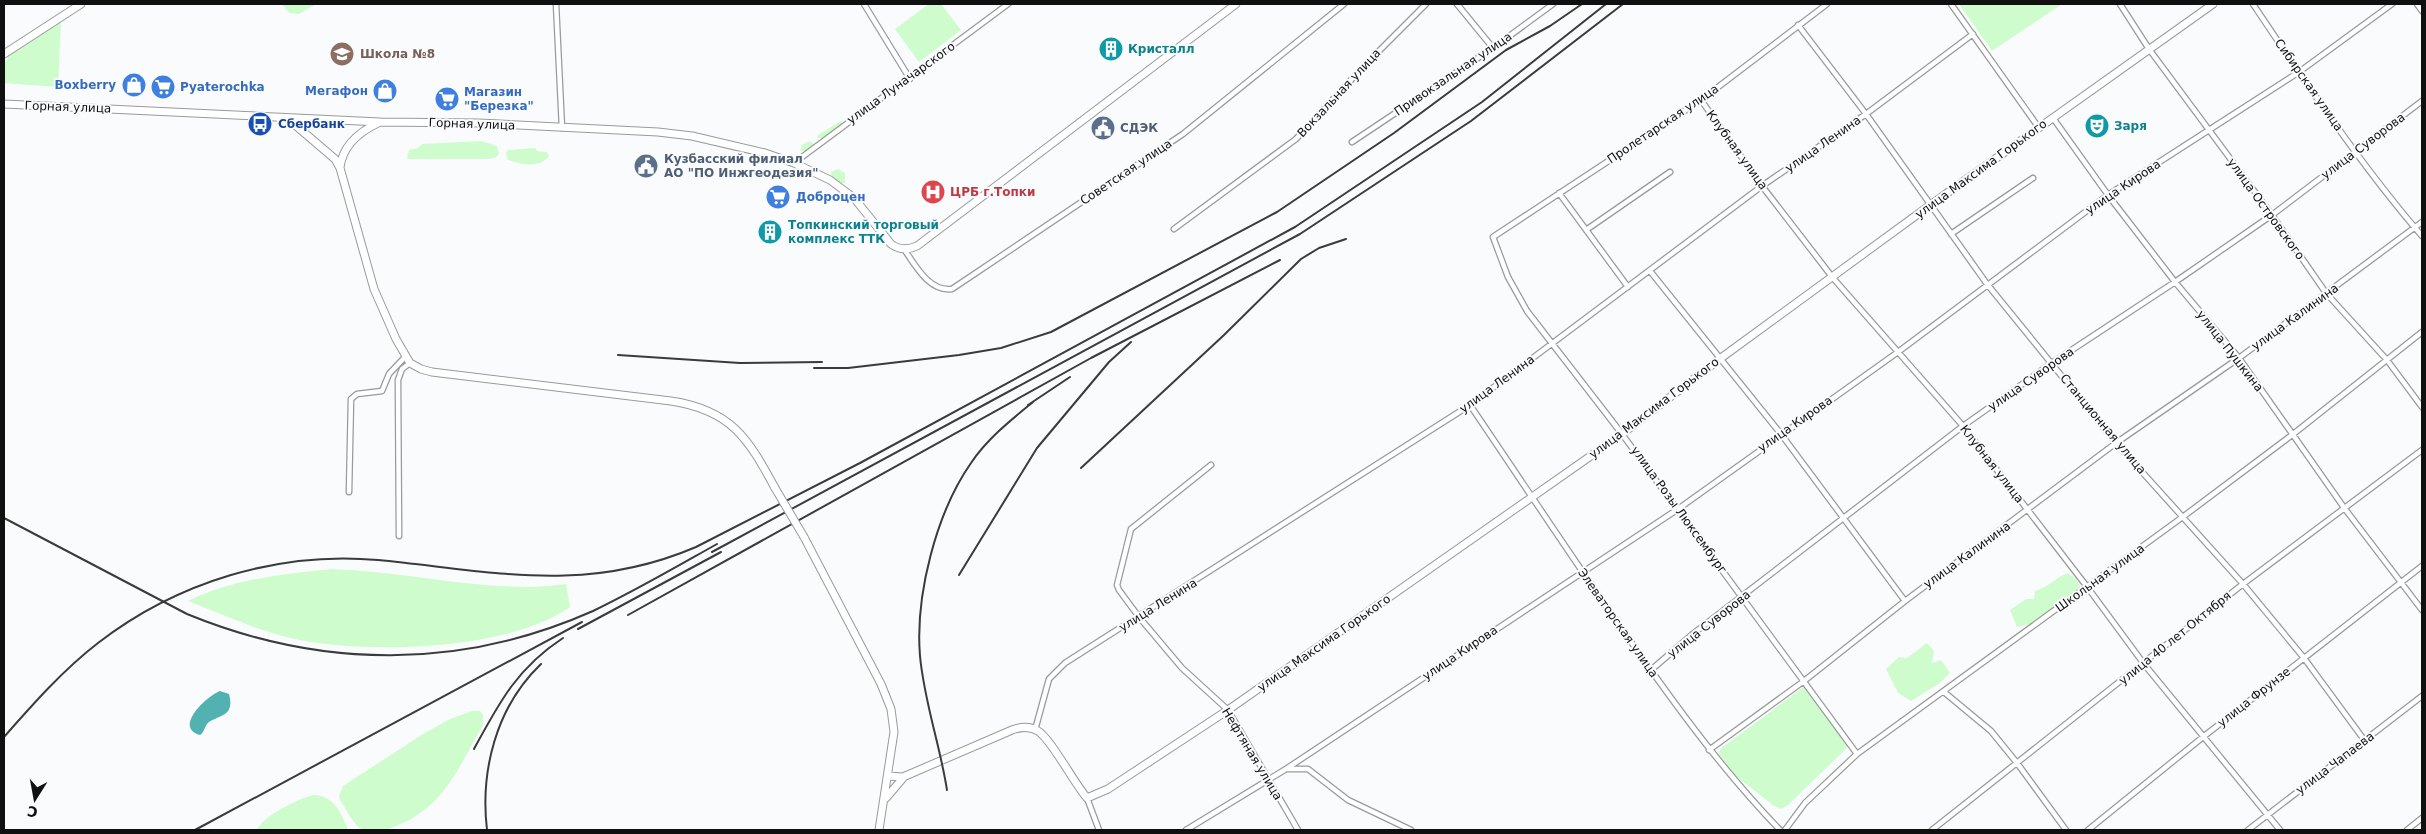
<svg xmlns="http://www.w3.org/2000/svg" width="2426" height="834" viewBox="0 0 2426 834" font-family="'DejaVu Sans',sans-serif">
<style>
.green{fill:#cefccd}
.water{fill:#52b1b1}
.lines{fill:none;stroke-linecap:round;stroke-linejoin:round}
.street-casing{stroke:#999a9b;stroke-width:7}
.secondary-casing{stroke:#999a9b;stroke-width:9}
.street{stroke:#fff;stroke-width:4.5}
.secondary{stroke:#fff;stroke-width:7}
.rail{stroke:#3a3b3c;stroke-width:2}
.secondary-bridge-casing{stroke:#999a9b;stroke-width:9;stroke-linecap:butt}
.secondary-bridge{stroke:#fff;stroke-width:7}
.labels{text-anchor:middle;dominant-baseline:central;stroke-width:4;stroke-linejoin:round;paint-order:stroke}
.culture-label{font-size:12px;font-weight:bold;fill:#0d838f;stroke:#fafbfc;text-anchor:start}
.education-label{font-size:12px;font-weight:bold;fill:#785e54;stroke:#fafbfc;text-anchor:start}
.street-label{font-size:12px;fill:#101011;stroke:#fafbfc}
.shop-label{font-size:12px;font-weight:bold;fill:#366cbe;stroke:#fafbfc;text-anchor:start}
.transit-label{font-size:12px;font-weight:bold;fill:#164399;stroke:#fafbfc;text-anchor:start}
.service-label{font-size:12px;font-weight:bold;fill:#4e5e75;stroke:#fafbfc;text-anchor:start}
.health-label{font-size:12px;font-weight:bold;fill:#be3a42;stroke:#fafbfc;text-anchor:start}
</style>
<rect width="100%" height="100%" fill="#fafbfc"/>
<path class="green" d="M282,4H316L299,14L289,13Z
M929,4H941L961,30L919,62L895,29Z
M1959,4H2062L1992,51Z
M61,21L58,87L4,83V66L9,55Z
M841,121L844,124L824,138H817L818,135Z
M481,141L497,146L499,154L495,158L485,159H407L409,150L418,148L422,144Z
M810,141L815,145L806,151H800L802,145Z
M535,148L537,151L547,152L549,156C539,169 521,164 508,160L506,154L508,150Z
M838,169L845,173V183H838L832,178L831,172Z
M332,569C397,571 462,587 528,587C541,587 554,585 566,584L570,607C510,650 370,654 299,640C260,632 224,615 188,601C233,579 283,574 332,569Z
M2068,573L2076,579L2081,588L2030,624L2017,627L2010,610L2026,599H2034L2035,591C2049,587 2055,578 2068,573Z
M1927,643L1934,651L1932,663L1941,660L1950,673L1940,683L1911,701L1898,693L1886,669L1899,657L1907,658Z
M1805,686L1849,746L1788,805L1781,809L1774,806L1736,776L1719,754L1720,749Z
M471,711H480L483,715V725C458,768 444,808 394,827C386,830 373,833 364,830C354,827 346,808 340,800L339,796L343,786L423,734L448,720Z
M314,795C335,796 341,813 348,830H257C263,816 299,798 314,795Z"/>
<path class="water" d="M220,691L229,694C235,716 220,715 209,722C204,726 205,732 200,735C173,727 207,696 220,691Z"/>
<g class="lines">
<defs>
<path id="street" d="M556,4L562,128
M864,4L910,79
M1457,4L1493,48
M1827,4L1701,100L1493,237L1508,277L1527,311L1622,434L1857,754
M1951,4L2039,128
M2120,4L2149,49L2272,215L2326,293L2387,360L2422,407
M2253,4C2306,83 2360,164 2422,236
M2417,4L2422,11
M1798,25L1866,114L1987,284L2116,443L2243,584L2304,658L2365,741
M1701,100L1762,186L1833,278L1963,426L2088,588L2144,664L2280,830
M2053,118L2108,195L2175,282L2239,358L2345,509L2422,610
M1352,142L1493,48L1553,4
M794,163L1008,4
M1559,193L1628,287
M1174,229L1296,139L1363,67L1426,4
M1586,230L1670,172
M1951,234L2033,178
M904,249C915,265 929,292 952,289L1183,134L1344,4
M1650,271L1781,434L1905,601
M1470,405C1527,489 1582,573 1641,656C1684,717 1728,776 1780,830
M1211,465L1131,529L1117,585L1119,590L1139,617L1182,668L1228,710L1298,830
M349,492L351,399L357,394L382,391L389,374L405,357
M399,536L398,380L402,369L410,363
M1651,670L1694,633L1963,426L2052,363L2175,282L2272,215L2422,101
M1944,692L1991,731L2017,763L2066,830
M1035,730L1049,679L1065,663L1470,405L1762,186L1866,114L1973,34
M1709,750L1804,681L1905,601L2116,443L2239,358L2422,222
M1288,769H1308L1348,800L1411,830
M1087,798L1099,830
M1186,830L1286,769L1678,509L1898,352L2108,195L2299,72L2392,4
M1785,830L1805,803L1857,754L2184,516L2292,435L2422,332
M1932,830L2243,584L2422,450
M2088,830L2203,737L2422,566
M2248,830L2422,696
M2407,830L2422,818"/>
<path id="secondary" d="M4,54L81,4
M4,104L380,122L479,123L658,132L692,136L765,153L794,163L830,180L854,198L891,244C899,250 908,250 917,246L1236,4
M287,118L335,159L340,168L374,289L396,339L410,363L421,369L432,372L671,401C731,410 748,438 775,488
M340,167C343,145 359,132 378,123
M804,537L881,684L891,709L894,732L879,830
M888,776L903,777L1012,730C1020,727 1030,726 1038,731C1051,739 1074,783 1087,798L1108,789L1228,710L1622,434L1721,358L1929,206L2213,4
M886,798L903,778"/>
</defs>
<use href="#street" class="street-casing"/>
<use href="#secondary" class="secondary-casing"/>
<use href="#street" class="street"/>
<use href="#secondary" class="secondary"/>
<path class="rail" d="M618,355L740,363L822,362
M814,368H848L959,355L1001,348L1051,332L1277,212L1394,133L1506,50L1550,26L1582,4
M1028,405L1070,377
M1081,468L1224,335L1301,259L1319,248L1346,239
M4,518L187,614C321,669 460,670 593,611C635,591 676,567 717,544
M712,552L1300,234L1471,121L1623,4
M959,575L1037,448L1109,362L1131,342
M628,615L1091,358L1280,260
M578,629L721,552
M4,737C33,704 63,670 98,643C177,582 278,551 378,560C492,571 584,595 696,547L860,463L1295,227L1482,102L1606,4
M474,749C499,703 517,668 563,638
M947,790C940,745 924,701 920,656C915,596 936,513 971,463C987,439 1011,420 1033,402
M195,830L582,622
M487,830C480,771 496,707 541,664"/>
<defs>
<path id="secondary-bridge" d="M775,488L804,537"/>
</defs>
<use href="#secondary-bridge" class="secondary-bridge-casing"/>
<use href="#secondary-bridge" class="secondary-bridge"/>
</g>
<defs>
<symbol id="building-disc" viewBox="-11 -11 22 22"><circle r="9.5" fill="#0f9aa8" stroke="#fafbfc"/><path d="M-4-6H4V6H1V3H-1V6H-4ZM-2.5-4.3h1.7v1.8h-1.7ZM.8-4.3h1.7v1.8H.8ZM-2.5-1h1.7V.8h-1.7ZM.8-1h1.7V.8H.8Z" fill="#fff"/></symbol>
<symbol id="school-disc" viewBox="-11 -11 22 22"><circle r="9.5" fill="#8d6e63" stroke="#fafbfc"/><path d="M0-5L7-2L0 1L-7-2ZM-4 1L0 2.5L4 1V4Q0 6-4 4Z" fill="#fff"/></symbol>
<symbol id="shop-disc" viewBox="-11 -11 22 22"><circle r="9.5" fill="#3f7fe0" stroke="#fafbfc"/><path d="M-5-2.5h2.3a2.7 3.5 0 0 1 5.4 0H5L5.5 6h-11ZM-1.5-2.5h3a1.5 2.3 0 0 0-3 0Z" fill="#fff"/></symbol>
<symbol id="supermarket-disc" viewBox="-11 -11 22 22"><circle r="9.5" fill="#3f7fe0" stroke="#fafbfc"/><path d="M-6-5.5h2.5l.6 2H6L4.5 2H-2.5L-4.4-4H-6ZM-1.5 3.2a1.3 1.3 0 1 0 .1 0ZM3 3.2a1.3 1.3 0 1 0 .1 0Z" fill="#fff"/></symbol>
<symbol id="bus-disc" viewBox="-11 -11 22 22"><circle r="9.5" fill="#1a4fb4" stroke="#fafbfc"/><path d="M-5-6H5V4H4V6H2V4H-2V6H-4V4H-5ZM-3.5-4V0h7V-4ZM-3.5 1.2v1.5H-2V1.2ZM2 1.2v1.5H3.5V1.2Z" fill="#fff"/></symbol>
<symbol id="theatre-disc" viewBox="-11 -11 22 22"><circle r="9.5" fill="#0f9aa8" stroke="#fafbfc"/><path d="M-5-5.5Q0-4 5-5.5V0Q5 5 0 6Q-5 5-5 0ZM-3.3-2.5H-1v1.5H-3.3ZM1-2.5H3.3v1.5H1ZM-2.8 1Q0 5.5 2.8 1Z" fill="#fff"/></symbol>
<symbol id="civic-disc" viewBox="-11 -11 22 22"><circle r="9.5" fill="#5c6f8a" stroke="#fafbfc"/><path d="M-.6-6.5H3V-4.5H.6V-3L4-1V1h2V6H-6V1h2V-1L-.6-3ZM-1.2 2.5V6h2.4V2.5Z" fill="#fff"/></symbol>
<symbol id="hospital-disc" viewBox="-11 -11 22 22"><circle r="9.5" fill="#e0444e" stroke="#fafbfc"/><path d="M-5-5h3v3.5h4V-5h3V5h-3V1.5h-4V5h-3Z" fill="#fff"/></symbol>
</defs>
<g fill-rule="evenodd">
<use href="#building-disc" x="1097" y="35" width="28" height="28"/>
<use href="#school-disc" x="328" y="40" width="28" height="28"/>
<use href="#shop-disc" x="120" y="71" width="28" height="28"/>
<use href="#supermarket-disc" x="149" y="73" width="28" height="28"/>
<use href="#shop-disc" x="371" y="77" width="28" height="28"/>
<use href="#supermarket-disc" x="433" y="85" width="28" height="28"/>
<use href="#bus-disc" x="246" y="110" width="28" height="28"/>
<use href="#theatre-disc" x="2083" y="112" width="28" height="28"/>
<use href="#civic-disc" x="1089" y="114" width="28" height="28"/>
<use href="#civic-disc" x="632" y="152" width="28" height="28"/>
<use href="#hospital-disc" x="919" y="178" width="28" height="28"/>
<use href="#supermarket-disc" x="764" y="183" width="28" height="28"/>
<use href="#building-disc" x="756" y="218" width="28" height="28"/>
</g>
<g class="labels">
<g class="culture-label">
<text x="1128" y="49">Кристалл</text>
<text x="2114" y="126">Заря</text>
<text x="788" y="225">Топкинский торговый<tspan x="788" dy="14">комплекс ТТК</tspan></text>
</g>
<g class="education-label">
<text x="360" y="54">Школа №8</text>
</g>
<g class="street-label">
<text transform="translate(1453 74) rotate(-34)">Привокзальная улица</text>
<text transform="translate(901 83) rotate(-36)">улица Луначарского</text>
<text transform="translate(2309 85) rotate(55)">Сибирская улица</text>
<text transform="translate(1339 93) rotate(-47)">Вокзальная улица</text>
<text transform="translate(68 107) rotate(2)">Горная улица</text>
<text transform="translate(472 124) rotate(2)">Горная улица</text>
<text transform="translate(1663 124) rotate(-34)">Пролетарская улица</text>
<text transform="translate(1823 144) rotate(-35)">улица Ленина</text>
<text transform="translate(2363 146) rotate(-37)">улица Суворова</text>
<text transform="translate(1737 150) rotate(54)">Клубная улица</text>
<text transform="translate(1981 169) rotate(-36)">улица Максима Горького</text>
<text transform="translate(1126 172) rotate(-34)">Советская улица</text>
<text transform="translate(2123 187) rotate(-34)">улица Кирова</text>
<text transform="translate(2266 209) rotate(54)">улица Островского</text>
<text transform="translate(2295 317) rotate(-36)">улица Калинина</text>
<text transform="translate(2230 351) rotate(52)">улица Пушкина</text>
<text transform="translate(2031 379) rotate(-35)">улица Суворова</text>
<text transform="translate(1497 384) rotate(-36)">улица Ленина</text>
<text transform="translate(1654 408) rotate(-37)">улица Максима Горького</text>
<text transform="translate(1795 424) rotate(-35)">улица Кирова</text>
<text transform="translate(2103 424) rotate(50)">Станционная улица</text>
<text transform="translate(1992 464) rotate(52)">Клубная улица</text>
<text transform="translate(1679 510) rotate(54)">улица Розы Люксембург</text>
<text transform="translate(1967 555) rotate(-36)">улица Калинина</text>
<text transform="translate(2100 578) rotate(-36)">Школьная улица</text>
<text transform="translate(1158 605) rotate(-32)">улица Ленина</text>
<text transform="translate(1618 623) rotate(55)">Элеваторская улица</text>
<text transform="translate(1709 624) rotate(-38)">улица Суворова</text>
<text transform="translate(2175 638) rotate(-39)">улица 40 лет Октября</text>
<text transform="translate(1324 643) rotate(-35)">улица Максима Горького</text>
<text transform="translate(1460 653) rotate(-34)">улица Кирова</text>
<text transform="translate(2254 697) rotate(-38)">улица Фрунзе</text>
<text transform="translate(1252 754) rotate(59)">Нефтяная улица</text>
<text transform="translate(2335 763) rotate(-37)">улица Чапаева</text>
</g>
<g class="shop-label">
<text x="116" y="85" text-anchor="end">Boxberry</text>
<text x="180" y="87">Pyaterochka</text>
<text x="368" y="91" text-anchor="end">Мегафон</text>
<text x="464" y="92">Магазин<tspan x="464" dy="14">"Березка"</tspan></text>
<text x="796" y="197">Доброцен</text>
</g>
<g class="transit-label">
<text x="278" y="124">Сбербанк</text>
</g>
<g class="service-label">
<text x="1120" y="128">СДЭК</text>
<text x="664" y="159">Кузбасский филиал<tspan x="664" dy="14">АО "ПО Инжгеодезия"</tspan></text>
</g>
<g class="health-label">
<text x="950" y="192">ЦРБ г.Топки</text>
</g>
</g>
<rect width="2426" height="834" fill="none" stroke="#101011" stroke-width="10"/>
<g transform="translate(35 799) rotate(191)" stroke="#fafbfc" stroke-width="4" paint-order="stroke">
<path d="M0-4L9 19L0 12L-9 19Z" fill="#101011"/>
<text y="-8" font-size="14" font-weight="bold" text-anchor="middle" fill="#101011">С</text>
</g>
</svg>
